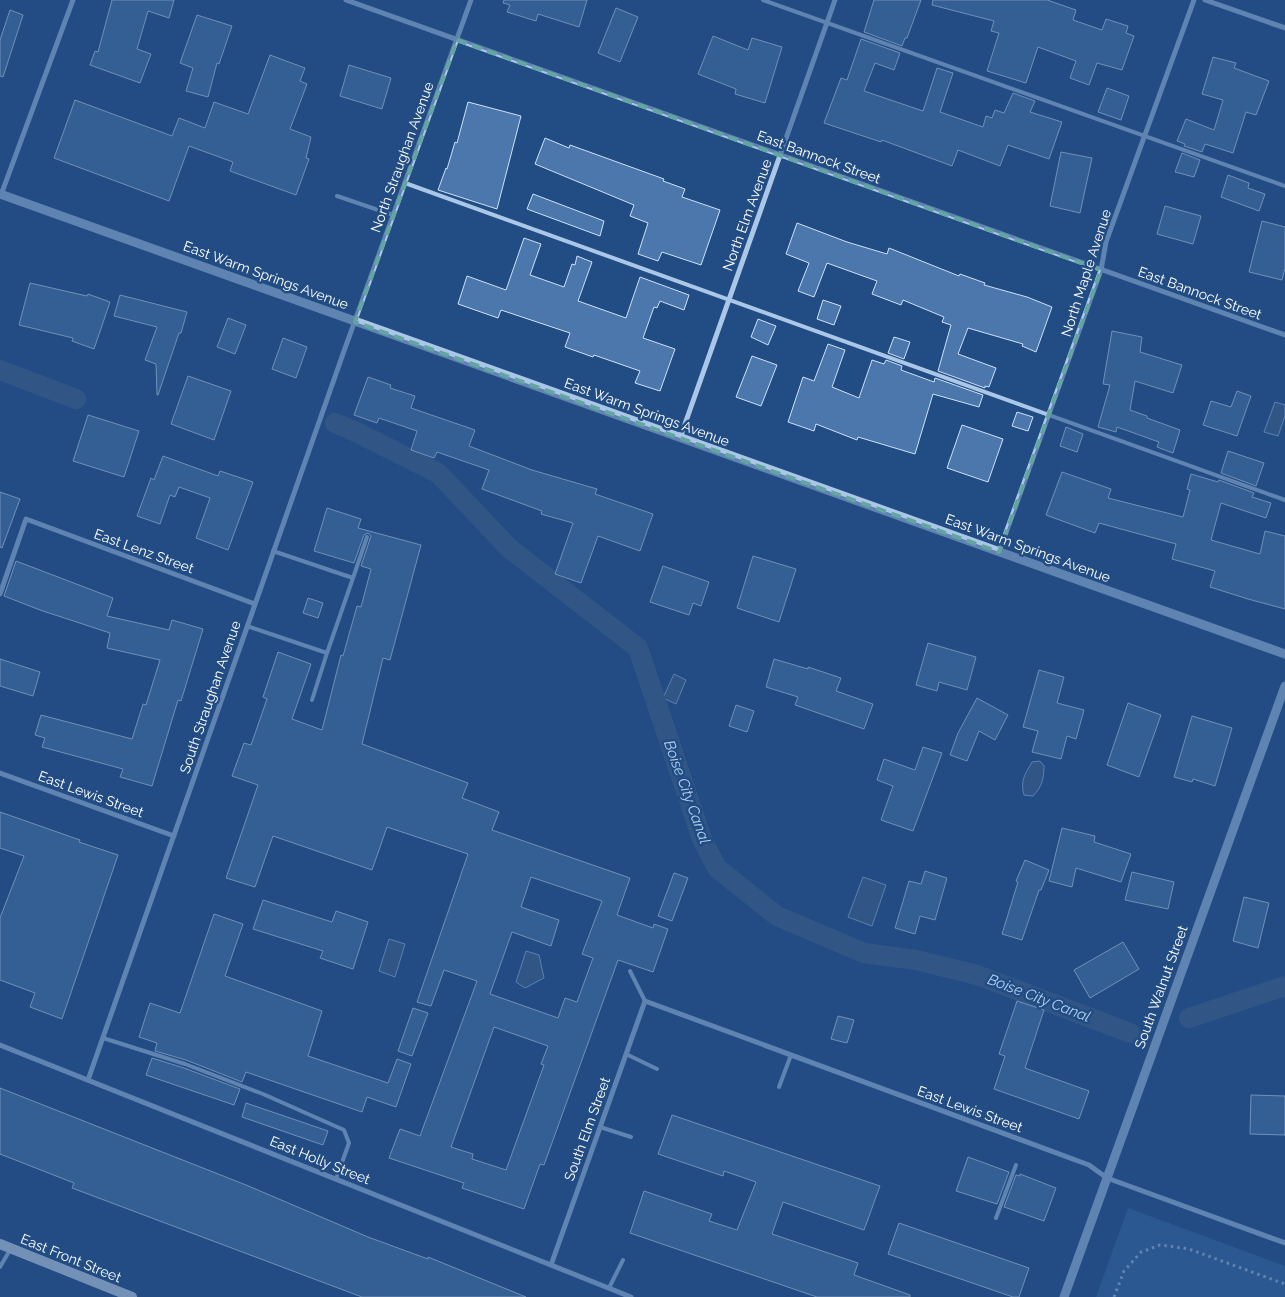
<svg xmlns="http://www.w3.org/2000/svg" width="1285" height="1297" viewBox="0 0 1285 1297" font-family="Raleway,sans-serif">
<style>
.green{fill:#3667a1}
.water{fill:#44638a;stroke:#9ec1ea}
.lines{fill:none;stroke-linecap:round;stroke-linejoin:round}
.canal{stroke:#44638a;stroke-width:20}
.building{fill:#4b77ac;stroke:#cee1f6;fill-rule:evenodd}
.path{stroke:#aac7e8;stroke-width:3;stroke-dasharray:2.5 4;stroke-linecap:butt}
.service{stroke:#aac7e8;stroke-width:4}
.minor{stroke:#aac7e8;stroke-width:5}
.tertiary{stroke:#aac7e8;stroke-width:9}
.secondary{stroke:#d5e4f7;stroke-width:10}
.marked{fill:none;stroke:#63a6a1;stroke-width:4;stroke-dasharray:10 6;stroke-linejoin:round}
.labels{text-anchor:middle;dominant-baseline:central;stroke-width:5;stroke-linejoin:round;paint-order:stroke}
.street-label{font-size:14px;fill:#fff;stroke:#224d84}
.water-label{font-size:15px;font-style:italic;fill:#b6d1f0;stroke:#224d84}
</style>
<rect width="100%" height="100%" fill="#224d84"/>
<path class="green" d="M1128 1208 1285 1266V1297H1096Z"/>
<path class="water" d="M1275 402 1285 405V416L1278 436 1264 432Z
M674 674 686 680 676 704 663 698Z
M1040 761 1044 766C1044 778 1042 787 1033 796L1024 795C1020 781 1025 774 1032 762Z
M863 877 886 885 872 926 848 917Z
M389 939 405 944 395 977 379 971Z
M526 951 539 955 544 978 525 988 516 982Z"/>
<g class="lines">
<path class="canal" d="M0 370 76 399
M335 423 350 429 438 473 510 549 638 648 702 839 717 868 777 916 864 953 916 960 977 975 1130 1033
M1189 1018 1285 986"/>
</g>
<path class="building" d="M112 0H174L169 18 148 11 137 49 151 54 140 83 90 65 95 51 98 52Z
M504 0H587L579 27 538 14 536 21 507 12 510 5 503 3Z
M874 0H921L907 38H905L902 46 864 32Z
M933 0H1047L1076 10 1073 20 1102 30 1106 19 1128 26 1126 33 1134 36 1122 70 1097 63 1089 85 1070 78 1076 61 1038 47 1026 83 987 71 999 33 991 31 994 21 932 5Z
M616 8 638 17 620 62 598 53Z
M10 10 23 15 3 77 0 76V40Z
M197 15 232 26 219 64 217 63 208 97 186 91 193 68 180 63Z
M713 36 748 50 752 38 782 47 765 103 735 94 736 89 698 74Z
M861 39 900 53 894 70 875 63 864 91 923 111 937 68 953 73 940 112 983 127 986 116 992 118 995 110 1004 113 1013 93 1035 101 1030 112 1062 122 1049 159 1008 145 1000 166 958 150 952 166 882 140 881 142 824 123 841 78 847 80Z
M270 55 305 68 300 81 307 84 290 129 311 137 306 158 309 159 296 195 230 171 233 162 189 146 169 201 54 158 75 100 172 136 179 118 205 128 214 102 248 114Z
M1213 57 1236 63 1234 68 1269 81 1256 115 1246 112 1233 153 1205 144 1202 152 1184 146 1185 144 1177 141 1186 119 1214 130 1223 100 1202 94Z
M349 65 391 78 382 109 340 96Z
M1107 88 1129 96 1121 120 1098 112Z
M468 102 521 116 497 209 438 190 446 168 447 169 455 142 457 143Z
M545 138 569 148 570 145 664 179 663 181 685 189 682 197 720 210 701 265 662 252 658 261 638 254 648 223 630 216 634 205 535 164Z
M1061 152 1092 158 1080 213 1050 206Z
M1182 153 1200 160 1194 177 1175 172Z
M1228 175 1249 183 1248 188 1265 194 1259 211 1221 197Z
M533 194 604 221 600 236 527 209Z
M1165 206 1201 216 1193 244 1157 234Z
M1262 221 1285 227V268L1282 280 1249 272Z
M797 223 847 242 887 254 889 248 959 276 960 274 985 283 984 285 1027 297 1052 307 1036 352 1022 346 1023 344 968 328 958 354 996 368 989 387 985 386V388L938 371 951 325 942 322 944 317 903 300 901 305 872 294 877 281 827 263 814 297 798 291 809 263 786 254Z
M524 238 541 244 530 275 564 287 572 264 575 265 577 256 592 262 578 301 626 318 640 277 689 295 684 310 660 301 657 308 654 307 643 338 675 349 660 391 635 383 640 371 594 355 593 357 565 347 570 333 501 310 498 318 458 304 467 276 506 290Z
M30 283 87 296 88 294 110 302 94 349 72 341 73 338 19 325Z
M120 295 187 312 181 333H179L158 395H157L156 364 145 360 157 327 114 316Z
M823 300 841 306 834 325 817 319Z
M228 318 246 325 235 354 217 347Z
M758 319 776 326 768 345 751 337Z
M1112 331 1142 337 1140 352 1182 365 1173 393 1135 381 1130 410 1147 416V418L1180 430 1173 453 1157 447 1159 442 1117 427 1116 432 1098 427 1110 385 1103 384Z
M894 337 910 342 904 359 888 353Z
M283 338 307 347 296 378 272 369Z
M828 344 845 350 832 387 859 398 872 360 884 364 886 360 902 366 901 370 934 382 935 378 983 395 979 407 933 394 915 454 858 437 857 440 816 424 814 431 788 422 803 377 814 381Z
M752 356 777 365 761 406 736 397Z
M188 376 231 391 214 440 171 424Z
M368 377 391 385 390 388 415 396 411 408 475 430 469 446 532 470 597 489 595 494 653 514 640 551 598 536 581 583 555 574 573 523 541 514 542 511 482 489 489 470 437 452 434 458 411 450 417 431 379 418 377 423 354 415Z
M1237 391 1251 396 1237 436 1203 425 1211 401 1231 407Z
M1017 412 1033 417 1028 431 1012 426Z
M88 415 139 431 124 477 73 461Z
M962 425 1003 439 988 482 947 468Z
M1066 427 1083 434 1077 452 1060 446Z
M1228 451 1264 463 1256 486 1221 473Z
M163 456 218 476 220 471 253 482 228 550 196 538 210 498 179 487 175 497 170 495 160 524 137 516 151 478 154 480Z
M1062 472 1111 489 1108 498 1183 517 1190 490 1187 489 1191 474 1218 482 1219 480 1254 493 1252 497 1271 503 1266 518 1221 503 1211 540 1260 554 1265 531 1285 536V609L1248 599 1210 587 1215 571 1172 559 1176 544 1099 523 1095 533 1046 515Z
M0 492 20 499 2 548 0 547Z
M327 508 361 519 358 528 421 545 390 660 383 658 362 744 468 783 462 798 499 812 492 830 630 878 617 915 653 928 654 924 668 929 653 972 618 960 544 1165 540 1164 524 1209 462 1188 464 1183 389 1158 400 1129 420 1136 477 981 444 970 431 1006 417 1002 468 854 387 827 372 870 273 836 255 887 226 878 258 785 232 776 244 743 251 745 267 699 263 697 278 652 311 664 292 719 322 730 341 655 343 656 357 606 361 607 371 569 361 566 371 536 368 533 364 535 354 563 314 551ZM531 877 602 901 582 954 593 958 577 1002 565 998 558 1018 490 994 512 932 551 946 559 920 521 907ZM494 1027 548 1046 541 1064 544 1065 506 1170 472 1159 473 1154 451 1147Z
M753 556 796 569 779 622 737 608Z
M16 561 113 598 107 616 169 630 172 620 203 629 181 701 178 700 152 786 120 777 123 769 42 747 45 738 35 735 41 715 132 739 143 704 146 705 160 660 107 648 110 633 40 610 4 596Z
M663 566 709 582 701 606 693 603 689 615 650 602Z
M308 598 323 603 318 618 303 613Z
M928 643 976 657 967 690 939 682 937 691 916 685Z
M0 659 40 672 33 696 0 686Z
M774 659 808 669V667L841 678 836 691 873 704 864 729 795 705 798 697 766 687Z
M1039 670 1064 677 1057 703 1084 710 1076 739 1067 736 1061 759 1032 752 1038 731 1023 727Z
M977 698 1008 715 995 740 979 731 967 761 950 755 958 733Z
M1128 703 1161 715 1139 777 1107 765Z
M736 705 754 711 747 732 729 726Z
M1192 716 1232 728 1215 786 1193 779 1192 782 1174 777Z
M923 747 942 753 913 831 881 820 893 786 877 780 884 759 915 770Z
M0 812 80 840 79 842 118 855 62 1019 30 1007 35 993 0 980V918L24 856 0 848Z
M1062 828 1095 836 1094 842 1131 854 1121 882 1076 868 1072 887 1049 881Z
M1025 860 1049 870 1041 890H1039L1022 940 1002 934 1018 882 1016 881Z
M925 871 947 878 935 920 920 916 915 934 895 928 909 881 921 884Z
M1132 872 1174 882 1168 909 1125 900Z
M674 873 688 878 672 921 658 916Z
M1244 897 1269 903 1258 948 1233 941Z
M263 900 332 922 336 911 368 922 353 969 320 958 323 951 253 929Z
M214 914 243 924 225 976 322 1011 308 1056 388 1083 397 1059 411 1064 396 1107 367 1097 362 1112 246 1072 242 1082 186 1060 155 1051 157 1043 139 1037 150 1003 180 1013Z
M1123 942 1139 969 1090 998 1074 970Z
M1017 1001 1044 1010 1025 1068 1089 1091 1079 1119 994 1089 1005 1056 999 1054Z
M413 1008 428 1013 412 1056 398 1051Z
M838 1016 854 1020 847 1043 831 1039Z
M152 1058 184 1068 240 1089 234 1105 146 1075Z
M0 1088 246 1185 368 1237 428 1259V1257L526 1297H362L72 1188 74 1183 0 1154Z
M1251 1095 1285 1096V1135L1250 1134Z
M246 1103 328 1131 323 1145 242 1117Z
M672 1115 880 1186 864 1230 783 1202 772 1234 858 1263 854 1275 910 1295V1297H817L630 1233 644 1191 712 1214 709 1221 737 1230 756 1182 724 1171 723 1176 658 1154Z
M968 1157 1009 1172 997 1204 956 1191Z
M1020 1174 1056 1188 1044 1221 1004 1207 1016 1175 1020 1176Z
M899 1223 1029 1268 1019 1297H1013L888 1254Z"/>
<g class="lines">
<path class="path" d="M1114 1297 1124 1271 1141 1252 1160 1245 1189 1249 1285 1284"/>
<path class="service" d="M763 0 1285 186
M405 183 1285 500
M337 196 393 215
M353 578 367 537
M247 626 327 653 353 578 273 551
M312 700 327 653
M630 971 645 1001
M103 1038 185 1064 263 1094 344 1130 349 1143 336 1179
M626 1054 657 1069
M779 1087 791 1055
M600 1127 631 1137
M996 1218 1016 1165
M0 1267 10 1250
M609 1288 623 1260"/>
<path class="minor" d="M346 0 1285 335
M1205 0 1285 28
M1 195 73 0
M680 438 835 0
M999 552 1101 270 1106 242 1194 0
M0 594 26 519 255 604
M0 773 174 836
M0 1045 631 1297
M88 1080 344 351 471 0
M551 1265 645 1001 1089 1165 1107 1178 1285 1243"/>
<path class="tertiary" d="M0 194 1285 654
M1064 1297 1285 686"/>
<path class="secondary" d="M0 1244 132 1297"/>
</g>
<path d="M0 0H1285V1297H0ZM457 40 1101 270 999 552 355 322Z" fill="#224d84" fill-opacity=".55" fill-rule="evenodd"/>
<path class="marked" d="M457 40 1101 270 999 552 355 322Z"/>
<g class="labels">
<g class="street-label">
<text transform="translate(402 157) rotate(-70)">North Straughan Avenue</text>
<text transform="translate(819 157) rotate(20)">East Bannock Street</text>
<text transform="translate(747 215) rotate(-70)">North Elm Avenue</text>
<text transform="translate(1086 273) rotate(-72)">North Maple Avenue</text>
<text transform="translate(266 275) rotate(20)">East Warm Springs Avenue</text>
<text transform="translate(1200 293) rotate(20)">East Bannock Street</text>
<text transform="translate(647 412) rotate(20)">East Warm Springs Avenue</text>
<text transform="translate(1028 548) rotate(20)">East Warm Springs Avenue</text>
<text transform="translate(144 551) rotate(20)">East Lenz Street</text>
<text transform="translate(210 697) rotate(-71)">South Straughan Avenue</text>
<text transform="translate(91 794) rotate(20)">East Lewis Street</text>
<text transform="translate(1161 987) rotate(-70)">South Walnut Street</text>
<text transform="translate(970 1109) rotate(20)">East Lewis Street</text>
<text transform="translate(587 1129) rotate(-70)">South Elm Street</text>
<text transform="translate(320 1160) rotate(22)">East Holly Street</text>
<text transform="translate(71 1258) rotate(22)">East Front Street</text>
</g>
<g class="water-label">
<text transform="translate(687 792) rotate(70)">Boise City Canal</text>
<text transform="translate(1039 998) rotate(21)">Boise City Canal</text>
</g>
</g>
</svg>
